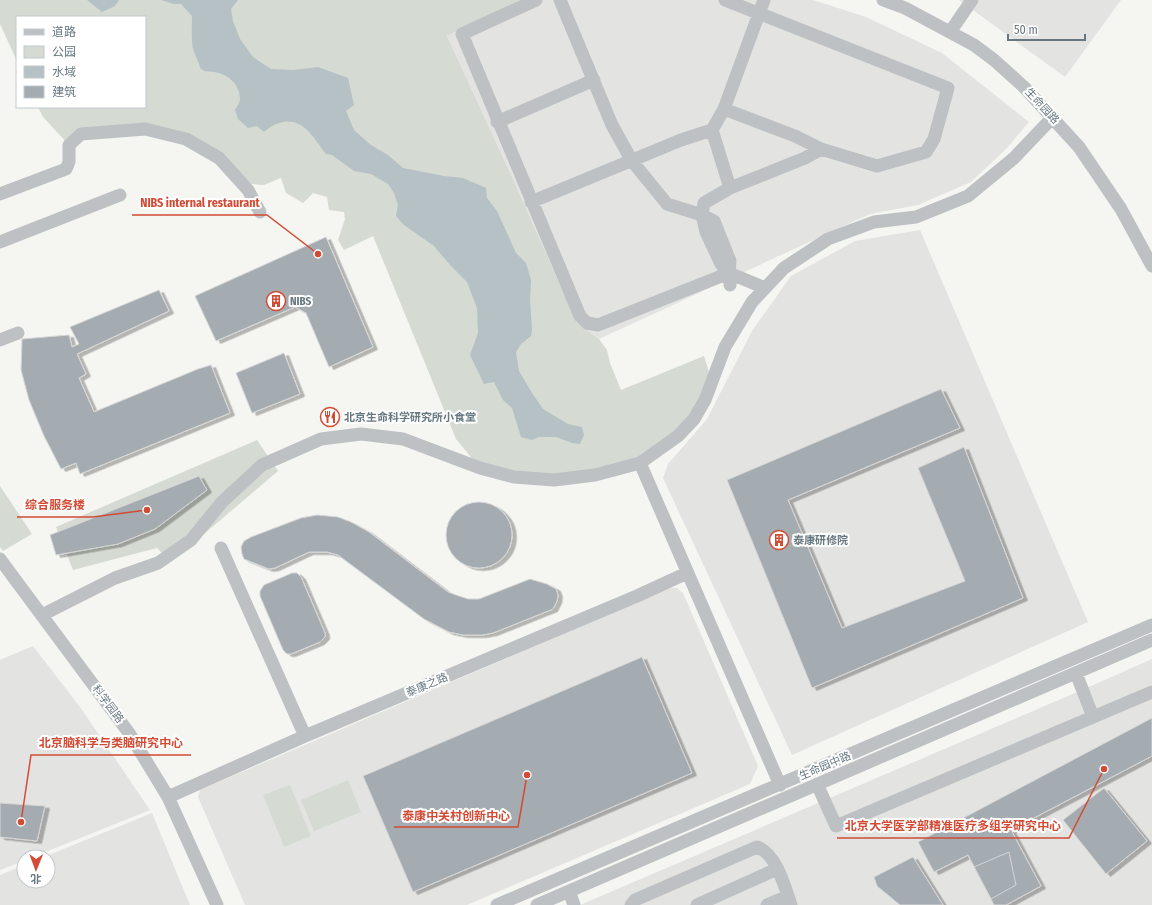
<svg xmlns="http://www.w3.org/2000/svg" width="1152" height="905" viewBox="0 0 1152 905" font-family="'Fira Sans Condensed','Noto Sans SC',sans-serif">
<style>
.built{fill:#e3e4e2}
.green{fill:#d5dad2}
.water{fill:#b5c1c4}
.building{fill:#a5acb1;stroke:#d7d6d5;filter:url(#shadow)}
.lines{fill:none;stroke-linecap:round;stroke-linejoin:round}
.minor{stroke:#bdc1c4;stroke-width:13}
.labels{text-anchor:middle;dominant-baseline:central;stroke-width:4;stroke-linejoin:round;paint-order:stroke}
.street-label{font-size:11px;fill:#677780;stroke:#fff}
.poi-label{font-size:11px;font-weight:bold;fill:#677780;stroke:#fff;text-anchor:start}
.leader{fill:none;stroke:#d24b35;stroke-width:1.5}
.callout-dot{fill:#d24b35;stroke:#fff;stroke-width:1.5}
.callout-label{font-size:12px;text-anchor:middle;font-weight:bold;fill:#d24b35;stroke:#fff;stroke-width:4;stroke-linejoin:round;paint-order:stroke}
</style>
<defs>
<filter id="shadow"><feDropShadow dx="4.5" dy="2.5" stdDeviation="0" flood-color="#0004"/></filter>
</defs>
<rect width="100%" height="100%" fill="#f5f5f2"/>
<path class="built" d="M520 0H813L866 17 942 53 1029 122 1007 148 971 182 918 205 870 214 599 339 577 323 517 188 447 36Z
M959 0H1121L1065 77Z
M920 230 1088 622 792 755 663 478 668 464 707 419 752 331 791 276 855 241Z
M670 588H677L683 593 758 766 750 784 467 905H245L198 797 200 790Z
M33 646 80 707 150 810 33 857H24V861L0 870V660Z
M1152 659V905H580L1082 690Z
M152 813 190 905H0V875L24 865V881H48V857H44Z"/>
<path class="green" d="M0 0H520L447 36 517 188 577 323 599 339 607 350 610 363 621 390 704 356 709 372 694 419 640 463 554 480 480 468 456 439 373 236 344 250 338 240 345 219 344 212 329 210 327 197 313 193 303 203 286 193 281 178 264 185 241 183 219 158 145 129 81 134 69 145 43 117 38 107H145V17H17V61L0 24Z
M257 440 278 471 171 562 157 548 73 570 56 527Z
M0 486 32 534 3 551 0 547Z
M348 780 361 812 314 831 301 800Z
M290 785 311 836 284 847 263 795Z"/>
<path class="water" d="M87 0H119L115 6 102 12Z
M161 0H238L231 9 233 21 240 39 253 57 271 69 293 70 318 67 348 78 354 105 346 111 354 130 371 145 388 155 403 168 444 176 463 178 486 188 487 198 497 211 516 253 526 263 531 280 530 299 532 330 531 336 521 344 516 352 519 371 532 393 543 409 568 424 582 427 584 435 580 444 572 443 556 437H539L532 440 521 437 512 408 503 400 494 382 484 384 470 355 478 333 477 308 467 282 450 265 434 246 404 225 396 216 398 205 394 193 388 184 371 174 354 171 332 155 326 154C315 140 304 118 283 122 274 124 271 126 264 132L257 126 248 128 238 119 235 110C237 107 240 102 240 99 240 84 228 74 214 72 207 71 206 73 200 68 199 61 195 56 193 49 191 38 192 27 192 16L181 4H174Z"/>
<path class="building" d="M326 237 373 347 329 367 306 313 295 307 216 341 195 296Z
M159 290 169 311 77 354 86 374 79 378 94 412 198 369 211 365 230 413 80 474 76 463 61 469 44 436 29 400 21 370 22 339 69 335 72 347 79 344 70 327Z
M284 353 300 394 252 413 236 373Z
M941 389 960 428 788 500 842 628 965 581 918 468 964 447 1023 598 812 688 727 480Z
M199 476 207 490 155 529 118 544 56 555 50 535Z
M446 535a33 33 0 1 1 66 0a33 33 0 1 1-66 0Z
M317 515 338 517 351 522 369 532 448 592 456 595 468 599H479L530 579 547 584 556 589 558 595 557 601 553 609 493 633 482 635H463L449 632 424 619 338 555 327 552H309L275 568 269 569 244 559 242 554 241 547 244 541 251 537 301 518Z
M292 573H297L301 577 325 633V637L320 642 291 654H287L283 650 260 596V591L264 585Z
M642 657 692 773 413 892 363 776Z
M1152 718V756L1011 830 1041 886 1006 905H994L968 855 934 872 918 842Z
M1104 788 1147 841 1106 874 1063 820Z
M0 803 45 806 37 841 0 837Z
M1009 852 1016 885 991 899 974 867Z
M913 857 943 905H900L877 886 874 877Z"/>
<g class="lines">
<path class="minor" d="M536 0 462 34 580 316 587 323 598 325 729 273
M560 0 612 125 632 161 667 204 702 215 714 221 730 261 729 273 730 285
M883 0 905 8 974 45 994 60 1024 87 1079 147 1121 209 1152 266
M950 32 972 0
M724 109 764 0
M497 122 594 80
M712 130 730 188
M0 194 66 169 69 162V145L81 134 145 129 186 139 219 158 248 190 260 212
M531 202 681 140 712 130 724 109 795 136 821 149 877 166 926 152 934 139 948 88 725 0
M0 242 120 195
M765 288 729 273 721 264 706 232 702 215 704 203 730 188 805 158 821 149
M0 340 18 333
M640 463 780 785
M221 548 305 736
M0 559 129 733 168 797 217 905
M42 615 115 578 158 563 191 540 222 502 262 465 321 439 361 434 403 439 480 468 514 477 554 480 595 475 640 463 678 436 694 419 705 400 725 347 752 302 784 268 828 239 874 222 916 217 968 196 1014 158 1053 117
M1076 673 1093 717 1152 692
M817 784 836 826 1093 717
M168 797 305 736 637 596 687 573
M569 891 574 905
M497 905 1152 625
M537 905 1152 640
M631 905 635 900 757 847C776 853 785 887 791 905
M697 905 777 869
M767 905 788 896"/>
</g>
<defs>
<symbol id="building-ring" viewBox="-11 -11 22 22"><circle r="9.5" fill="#fff" stroke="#d24b35" stroke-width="1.5"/><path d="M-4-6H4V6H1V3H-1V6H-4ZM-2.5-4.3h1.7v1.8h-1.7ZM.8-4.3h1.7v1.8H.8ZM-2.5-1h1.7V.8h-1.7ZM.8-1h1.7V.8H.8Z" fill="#d24b35"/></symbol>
<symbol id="restaurant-ring" viewBox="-11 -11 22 22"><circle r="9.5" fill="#fff" stroke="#d24b35" stroke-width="1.5"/><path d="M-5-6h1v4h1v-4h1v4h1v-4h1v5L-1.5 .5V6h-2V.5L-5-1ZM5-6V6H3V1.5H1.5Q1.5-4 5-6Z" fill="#d24b35"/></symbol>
</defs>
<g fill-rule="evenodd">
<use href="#building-ring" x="265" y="290" width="22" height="22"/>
<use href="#restaurant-ring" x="319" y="406" width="22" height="22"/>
<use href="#building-ring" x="768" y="529" width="22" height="22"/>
</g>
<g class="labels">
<g class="street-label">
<text transform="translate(1042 106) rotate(47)">生命园路</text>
<text transform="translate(427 685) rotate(-23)">泰康之路</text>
<text transform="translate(108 704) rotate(53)">科学园路</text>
<text transform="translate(825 766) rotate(-23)">生命园中路</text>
</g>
<g class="poi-label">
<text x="290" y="301">NIBS</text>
<text x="344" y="417">北京生命科学研究所小食堂</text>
<text x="793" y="540">泰康研修院</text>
</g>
</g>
<path class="leader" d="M318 254L267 215H132M147 510L93 517H17M21 822L31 755H191M527 775L518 827H394M1104 769L1069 838H837"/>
<g class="callout-dot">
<circle cx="318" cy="254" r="4"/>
<circle cx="147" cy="510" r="4"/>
<circle cx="21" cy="822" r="4"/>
<circle cx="527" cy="775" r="4"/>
<circle cx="1104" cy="769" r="4"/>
</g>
<g class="callout-label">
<text x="200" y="207">NIBS internal restaurant</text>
<text x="55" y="509">综合服务楼</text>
<text x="111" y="747">北京脑科学与类脑研究中心</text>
<text x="456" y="820">泰康中关村创新中心</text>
<text x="953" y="830">北京大学医学部精准医疗多组学研究中心</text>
</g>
<rect x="16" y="16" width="130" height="92" fill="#ffffff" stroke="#c2c9cc"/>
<rect x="24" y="29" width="20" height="6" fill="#bdc1c4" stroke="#c2c9cc"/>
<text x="52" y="36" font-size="12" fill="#677780">道路</text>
<rect x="24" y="46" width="20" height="12" fill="#d5dad2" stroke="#c2c9cc"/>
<text x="52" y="56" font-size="12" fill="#677780">公园</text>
<rect x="24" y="66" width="20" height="12" fill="#b5c1c4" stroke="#c2c9cc"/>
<text x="52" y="76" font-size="12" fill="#677780">水域</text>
<rect x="24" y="86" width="20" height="12" fill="#a5acb1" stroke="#c2c9cc"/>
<text x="52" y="96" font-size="12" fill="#677780">建筑</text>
<g transform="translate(36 869) rotate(181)"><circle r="19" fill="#ffffff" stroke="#c2c9cc"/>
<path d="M0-3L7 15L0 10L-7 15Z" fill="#d24b35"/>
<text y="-6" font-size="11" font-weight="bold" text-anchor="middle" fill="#677780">北</text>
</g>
<path d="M1008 34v6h77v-6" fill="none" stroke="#677780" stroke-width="2"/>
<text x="1014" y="34" font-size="12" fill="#677780" stroke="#ffffff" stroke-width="3" paint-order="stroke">50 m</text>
</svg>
